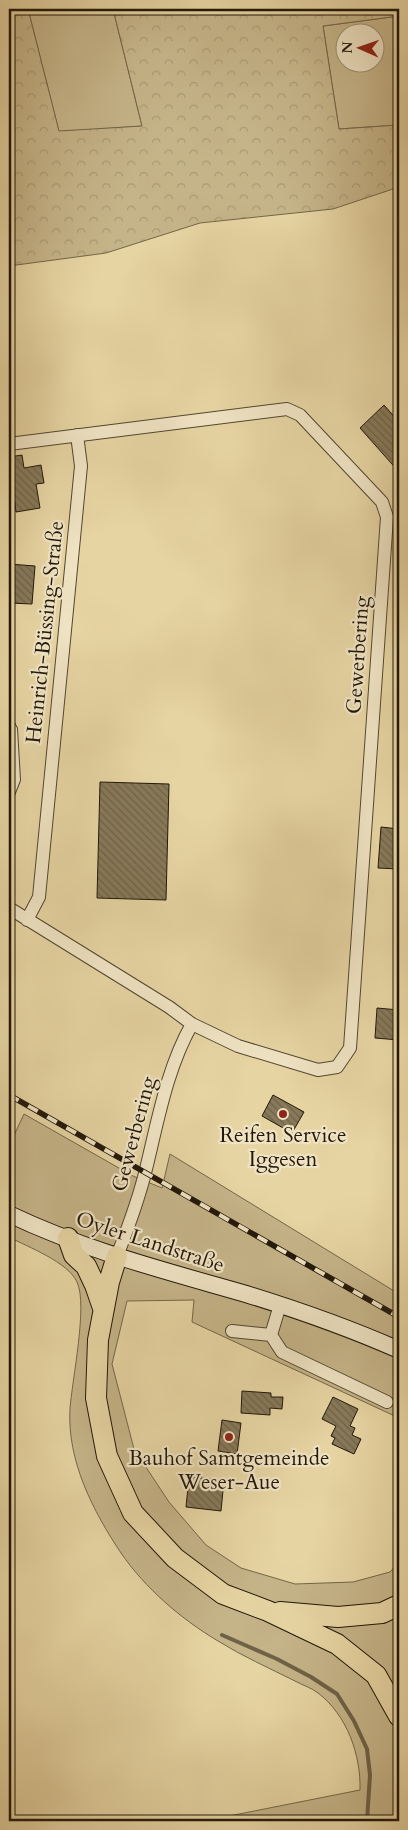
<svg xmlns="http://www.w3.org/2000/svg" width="408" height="1830" viewBox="0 0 408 1830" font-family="Cardo,serif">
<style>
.grass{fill:#c5b488;stroke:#736649;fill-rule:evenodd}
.forest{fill:url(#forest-crowns);stroke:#736649}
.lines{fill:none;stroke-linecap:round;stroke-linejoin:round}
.stream{stroke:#6f6246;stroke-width:4}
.building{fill:url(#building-back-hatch);stroke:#21170a}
.service-casing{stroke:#524630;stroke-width:8}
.minor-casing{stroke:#524630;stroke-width:14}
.secondary-casing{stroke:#21170a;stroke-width:18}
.trunk-casing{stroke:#21170a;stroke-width:22}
.service{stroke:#efe3c3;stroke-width:6}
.minor{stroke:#efe3c3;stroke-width:12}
.secondary{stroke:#efe3c3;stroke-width:16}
.trunk{stroke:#e6d4a2;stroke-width:20}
.rail-casing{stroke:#21170a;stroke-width:5.5}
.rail{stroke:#efe3c3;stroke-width:4;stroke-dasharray:11;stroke-linecap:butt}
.poi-dot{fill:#8f2418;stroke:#efe3c3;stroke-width:2}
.labels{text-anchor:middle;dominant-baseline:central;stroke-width:4.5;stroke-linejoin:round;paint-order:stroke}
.street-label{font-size:21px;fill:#21170a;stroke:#efe3c3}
.poi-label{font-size:21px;fill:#21170a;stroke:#efe3c3}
</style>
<defs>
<pattern id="forest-crowns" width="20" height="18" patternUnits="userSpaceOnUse" patternTransform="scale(1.25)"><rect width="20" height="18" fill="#c5b488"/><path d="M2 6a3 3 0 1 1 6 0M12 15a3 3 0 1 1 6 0" fill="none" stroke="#a99a74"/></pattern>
<pattern id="building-back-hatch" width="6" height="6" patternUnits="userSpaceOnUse" patternTransform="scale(1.25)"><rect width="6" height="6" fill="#877959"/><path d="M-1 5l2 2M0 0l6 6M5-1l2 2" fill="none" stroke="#6e6248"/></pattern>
</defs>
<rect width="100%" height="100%" fill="#e6d4a2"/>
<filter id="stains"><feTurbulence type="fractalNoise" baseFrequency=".004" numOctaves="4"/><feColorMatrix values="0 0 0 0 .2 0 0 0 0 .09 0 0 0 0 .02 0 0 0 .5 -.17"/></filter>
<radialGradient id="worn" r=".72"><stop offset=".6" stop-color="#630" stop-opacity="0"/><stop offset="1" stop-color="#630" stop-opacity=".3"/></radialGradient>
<path class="grass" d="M28 9H113L142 126 59 132Z
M399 16V125L339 129 323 26ZM346 32H376V62H346Z
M24 1114 133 1176 162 1188 170 1154 399 1294V1418L192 1322 194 1300 127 1301 112 1364 134 1449 169 1502 206 1545 241 1568 295 1584 353 1582 390 1572 399 1562V1821H358L359 1816 326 1821H204L360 1790C361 1755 347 1715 318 1693 312 1688 302 1685 295 1681 269 1668 242 1656 218 1641 181 1619 145 1588 121 1553 93 1511 67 1461 70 1409 72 1380 88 1305 77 1282 68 1262 28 1247 9 1237V1146Z"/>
<path class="forest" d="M9 9H28L59 131 142 126 113 9H399V16L323 26 339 129 399 125V187L333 209 200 223 106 253 9 266Z"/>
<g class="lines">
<path class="stream" d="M222 1635 277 1659 311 1677 337 1694 354 1721 367 1749 370 1775 367 1821"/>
</g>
<path class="building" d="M384 405 399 422V472L360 428Z
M22 455 24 468 41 465 44 483 36 484 40 508 16 512 9 457Z
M9 564 35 566 32 604 9 603Z
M100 782 169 784 166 900 97 898Z
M381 827 399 829V869L378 868Z
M377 1008 399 1010V1040L375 1038Z
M273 1095 304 1112 292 1133 262 1116Z
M242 1391 271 1393V1397H283L282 1409 270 1408V1415L241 1413Z
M333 1397 358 1409 350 1426 355 1428 352 1435 361 1439 354 1454 332 1444 335 1438 331 1436 336 1426 322 1419Z
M222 1420 241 1423 237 1454 218 1451Z
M189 1477 224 1480 221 1511 186 1507Z"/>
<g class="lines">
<defs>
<path id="service" d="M9 720 14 729 17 780 9 800"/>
<path id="minor" d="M9 444 287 409 300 415 382 502 387 517 350 1048 337 1067 318 1070 238 1046 192 1024 169 1007 9 908
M27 920 39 897 81 466 77 435
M117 1256C128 1228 139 1199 146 1169 158 1120 167 1068 192 1024
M232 1331 271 1335 282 1352 387 1402
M271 1335 280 1305"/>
<path id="secondary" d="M9 1214C84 1250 166 1271 246 1294 298 1310 349 1328 399 1350"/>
<path id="trunk" d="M68 1238 74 1255 86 1266 95 1285 103 1308
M117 1256 109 1282 98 1340 96 1398 107 1456 133 1513 175 1558 223 1594 268 1611 337 1644 376 1675 399 1716
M280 1612 338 1617 382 1613 399 1605"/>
</defs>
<use href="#service" class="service-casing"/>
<use href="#minor" class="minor-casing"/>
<use href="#secondary" class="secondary-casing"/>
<use href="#trunk" class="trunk-casing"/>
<use href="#service" class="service"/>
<use href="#minor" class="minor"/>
<use href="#secondary" class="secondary"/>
<use href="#trunk" class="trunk"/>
<defs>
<path id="rail" d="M9 1095 399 1317"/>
</defs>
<use href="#rail" class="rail-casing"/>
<use href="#rail" class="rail"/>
</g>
<g class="poi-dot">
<circle cx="283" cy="1114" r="5"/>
<circle cx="229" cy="1437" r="5"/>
</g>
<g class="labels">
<g class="street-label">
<text transform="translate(45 632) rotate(-84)">Heinrich-Büssing-Straße</text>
<text transform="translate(358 655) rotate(-86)">Gewerbering</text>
<text transform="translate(134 1134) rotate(-75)">Gewerbering</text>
<text transform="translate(150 1242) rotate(18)">Oyler Landstraße</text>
</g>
<g class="poi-label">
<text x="283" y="1135">Reifen Service<tspan x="283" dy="24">Iggesen</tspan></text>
<text x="229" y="1458">Bauhof Samtgemeinde<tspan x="229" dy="24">Weser-Aue</tspan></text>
</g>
</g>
<rect width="408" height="1830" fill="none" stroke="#e6d4a2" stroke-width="30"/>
<rect x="10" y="10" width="388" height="1810" fill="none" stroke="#21170a" stroke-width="2.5"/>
<rect x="15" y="15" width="378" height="1800" fill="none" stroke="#21170a"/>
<g transform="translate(360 48) rotate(272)"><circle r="24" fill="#efe3c3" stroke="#9d9179"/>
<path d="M0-4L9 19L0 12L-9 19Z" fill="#8f2418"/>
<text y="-8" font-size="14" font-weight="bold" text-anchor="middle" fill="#21170a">N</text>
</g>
<rect width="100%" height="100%" filter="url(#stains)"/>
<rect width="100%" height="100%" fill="url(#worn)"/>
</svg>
